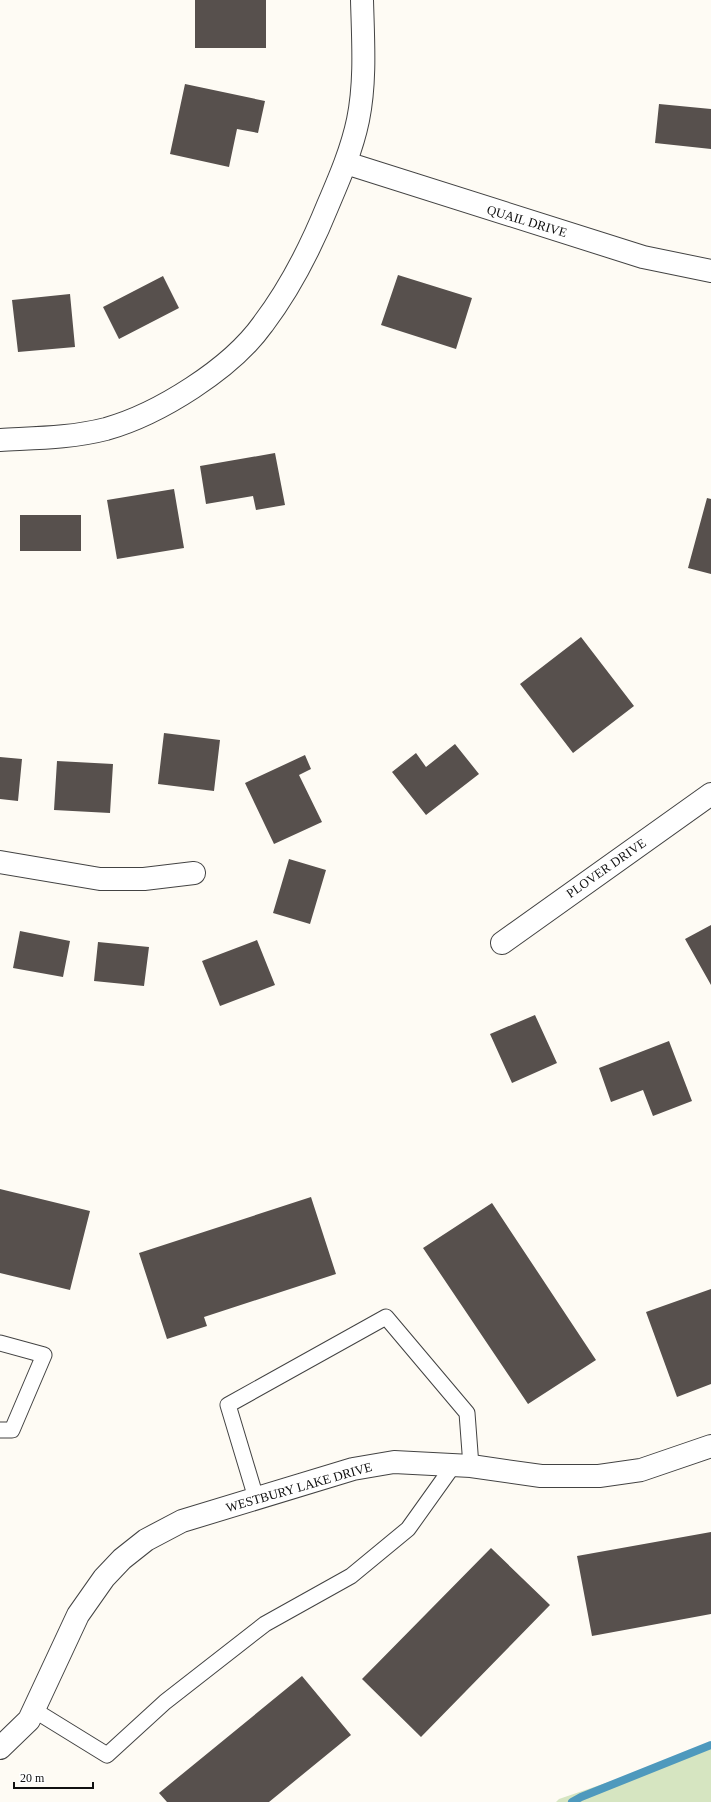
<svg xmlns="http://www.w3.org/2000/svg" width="711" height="1802" viewBox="0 0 711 1802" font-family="Georgia,serif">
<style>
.green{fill:#d6e5c1}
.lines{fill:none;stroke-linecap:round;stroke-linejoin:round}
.stream{stroke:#4e99bd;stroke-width:8}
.building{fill:#57504d}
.lane-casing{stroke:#434343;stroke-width:17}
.street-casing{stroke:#434343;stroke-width:24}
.lane{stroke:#fff;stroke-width:15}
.street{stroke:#fff;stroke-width:22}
.labels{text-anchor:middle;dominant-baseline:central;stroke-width:4;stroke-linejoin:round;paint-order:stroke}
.street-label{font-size:13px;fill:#101010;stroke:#fff}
</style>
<rect width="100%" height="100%" fill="#fefbf4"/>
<path class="green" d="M711 1747V1802H556L559 1799Z"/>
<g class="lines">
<path class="stream" d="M572 1802 581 1797 711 1745"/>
</g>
<path class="building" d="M195 0H266V48H195Z
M185 84 265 101 258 133 237 129 229 167 170 154Z
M659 104 711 109V149L655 143Z
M398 275 472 298 456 349 381 325Z
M163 276 179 308 119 339 103 307Z
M70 294 75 347 18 352 12 300Z
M275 453 285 505 256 510 253 496 206 504 200 466Z
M174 489 184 548 117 559 107 500Z
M707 498 711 499V574L688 568Z
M20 515H81V551H20Z
M581 637 634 706 573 753 520 684Z
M164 733 220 740 214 791 158 784Z
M455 744 479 774 426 815 392 772 416 753 426 767Z
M305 755 311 769 299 775 322 822 274 844 245 783Z
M0 757 22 759 18 801 0 799Z
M57 761 113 764 110 813 54 810Z
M289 859 326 870 310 924 273 913Z
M711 925V985L685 939Z
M20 931 70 941 63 977 13 968Z
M257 940 275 985 220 1006 202 961Z
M98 942 149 947 144 986 94 981Z
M535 1015 557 1063 512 1083 490 1034Z
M669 1041 692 1101 653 1116 643 1090 611 1102 599 1068Z
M0 1189 90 1211 70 1290 0 1273Z
M311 1197 336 1274 204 1317 207 1326 167 1339 139 1253Z
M492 1203 596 1360 528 1404 423 1248Z
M711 1289V1384L677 1397 646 1312Z
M711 1532V1614L592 1636 577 1556Z
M491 1548 550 1605 421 1737 362 1679Z
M302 1676 351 1735 269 1802H167L159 1793Z"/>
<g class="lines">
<defs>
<path id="lane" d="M0 1343 44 1355 12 1430H0
M256 1498 228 1405 386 1317 467 1413 471 1466
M34 1710 107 1755 165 1702 265 1624 351 1576 408 1529 453 1466"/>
<path id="street" d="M346 163 643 257 711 271
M0 440C36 438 71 438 106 429 159 414 231 369 263 324 291 287 311 247 328 205 340 177 352 149 358 120 366 81 363 39 362 0
M0 862 100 879H144L194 873
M502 943 711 794
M0 1748 29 1720 78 1615 104 1578 122 1559 146 1540 182 1521 353 1469 394 1462 471 1466 541 1476H599L641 1470 711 1446"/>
</defs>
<use href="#lane" class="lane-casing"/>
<use href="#street" class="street-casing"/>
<use href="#lane" class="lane"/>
<use href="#street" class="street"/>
</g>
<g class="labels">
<g class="street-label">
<text transform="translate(527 221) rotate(17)">QUAIL DRIVE</text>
<text transform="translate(606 868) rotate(-35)">PLOVER DRIVE</text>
<text transform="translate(299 1487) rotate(-16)">WESTBURY LAKE DRIVE</text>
</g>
</g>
<path d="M14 1782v6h79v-6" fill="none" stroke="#101010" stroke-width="2"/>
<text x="20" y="1782" font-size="12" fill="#101010" stroke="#ffffff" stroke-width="3" paint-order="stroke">20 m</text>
</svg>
